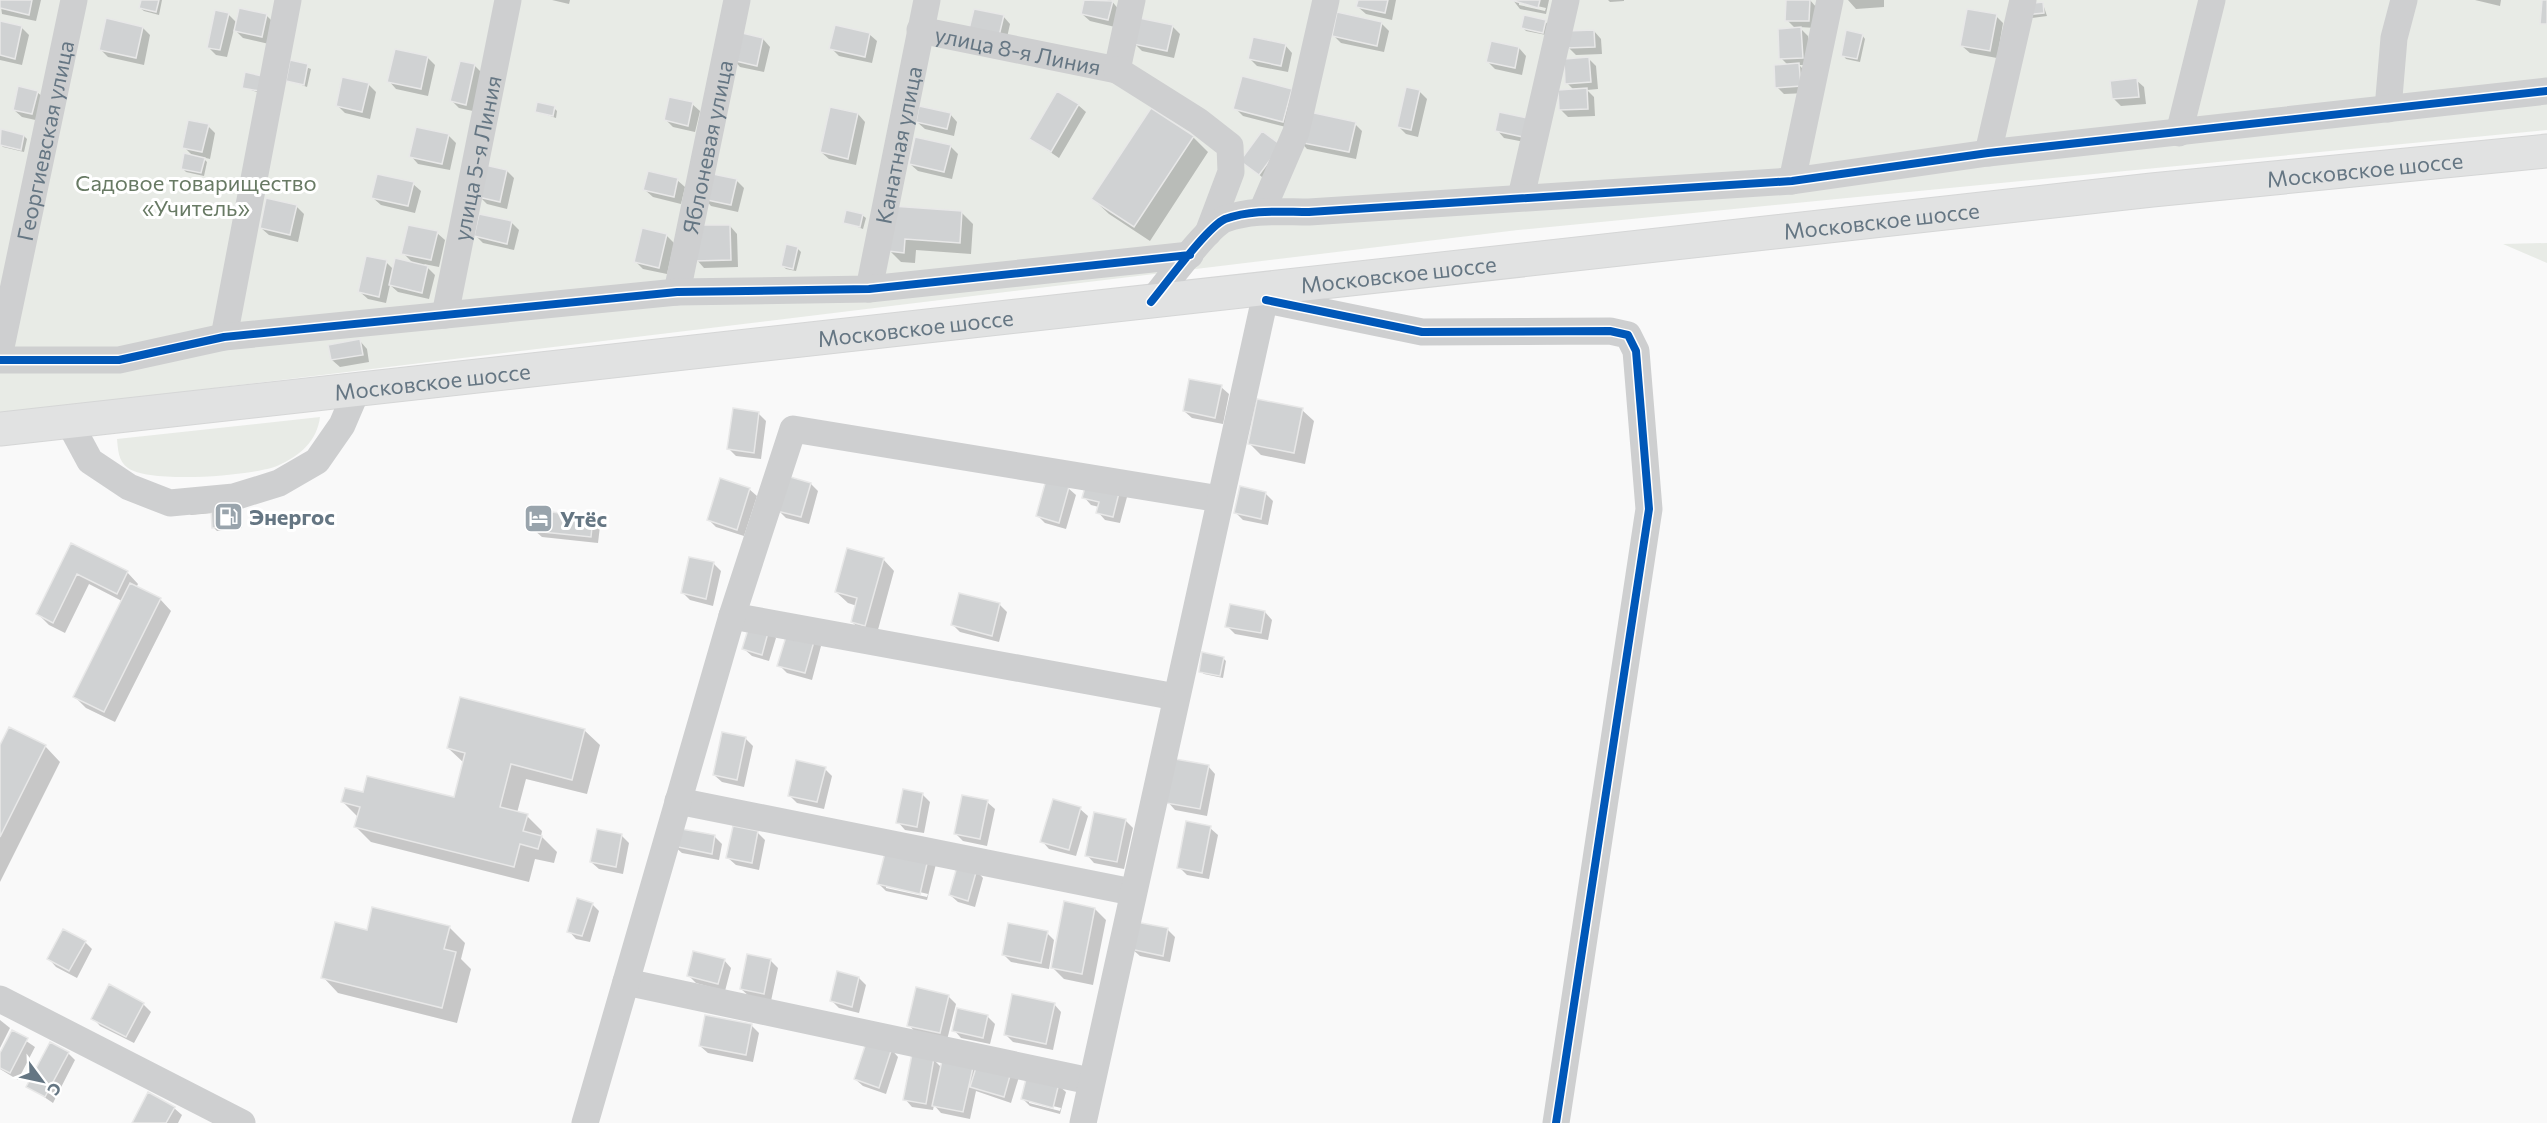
<svg xmlns="http://www.w3.org/2000/svg" width="2547" height="1123" viewBox="0 0 2547 1123" font-family="Commissioner,sans-serif">
<style>
.green{fill:#e8ebe6}
.shadow{fill:#0003;fill-rule:evenodd}
.building{fill:#d0d2d3;stroke:#e8e8e8;stroke-width:1.5}
.lines{fill:none;stroke-linecap:round;stroke-linejoin:round}
.highway-casing{stroke:#d5d6d6;stroke-width:35}
.minor{stroke:#cecfd0;stroke-width:27}
.highway{stroke:#e1e2e2;stroke-width:33}
.cycleway-casing{stroke:#fff;stroke-width:11}
.cycleway{stroke:#0057b8;stroke-width:8}
.labels{text-anchor:middle;dominant-baseline:central;stroke-width:6;stroke-linejoin:round;paint-order:stroke}
.street-label{font-size:22px;fill:#657683;stroke:#fff}
.park-label{font-size:22px;fill:#687a64;stroke:#fff}
.poi-label{font-size:22px;font-weight:bold;fill:#657683;stroke:#fff;text-anchor:start}
</style>
<rect width="100%" height="100%" fill="#f9f9f9"/>
<path class="green" d="M0 0H2547V130L1518 230 0 414Z
M2547 243V263L2503 244Z
M320 417C317 441 300 456 277 466 252 476 150 484 128 468 118 461 118 449 117 439Z"/>
<path class="shadow" d="M0 0H41L36 21 2 14Z
M142 0H162L159 15 144 11 140 8Z
M552 0H570L569 4Z
M1086 0H1111L1119 10 1115 27 1090 21 1082 14Z
M1360 0H1396L1392 20 1366 14 1358 7Z
M1513 0H1549L1546 14 1520 9ZM1519 2 1546 8 1545 11 1519 5Z
M1608 0H1624V1L1610 2Z
M1787 0H1810L1816 7V28L1799 27 1808 36 1810 65H1799L1806 72 1807 93 1784 94 1777 87 1788 65 1781 58 1796 29 1787 20Z
M1848 0H1884V7L1856 9Z
M2475 0H2501L2500 6Z
M2043 4 2047 16 2031 18 2027 14Z
M228 14 237 23 266 15 274 23 269 44 243 38 234 29 227 57 216 55 208 47Z
M1003 16 1010 24 1006 42 978 36Z
M1996 16 2003 23 1997 58 1970 53 1962 46Z
M1140 20 1173 27 1180 34 1174 58 1142 51 1134 43Z
M1545 21 1548 25 1546 35 1526 31 1523 28Z
M0 22 21 27 29 35 22 65 0 60Z
M1381 23 1389 31 1384 52 1341 43 1333 35Z
M143 28 150 35 144 65 108 57 100 49Z
M1594 31 1601 39 1602 54 1576 55 1569 48Z
M869 34 877 41 872 63 839 56 831 48Z
M1862 35 1865 39 1860 62 1846 59 1843 55Z
M763 39 770 47 764 72 740 67 733 59Z
M1285 45 1292 53 1288 72 1257 66 1249 58Z
M1519 48 1526 56 1522 75 1495 69 1488 62Z
M427 57 435 65 428 96 396 89 389 81Z
M1589 59 1596 66 1598 89 1587 90 1594 97 1595 116 1568 117 1560 109 1574 90 1567 83Z
M292 62 311 69 307 87 288 80Z
M474 65 482 73 473 111 459 108 452 101Z
M246 74 262 94 243 87Z
M2136 80 2144 87 2146 104 2121 106 2114 99Z
M368 84 376 92 370 119 345 113 338 106Z
M1291 91 1298 98 1290 128 1243 116 1235 108Z
M1419 91 1427 99 1418 137 1406 134 1399 127Z
M37 92 45 99 40 121 22 117 14 110Z
M692 104 700 111 695 132 673 127 666 120Z
M1078 105 1086 112 1059 158 1031 139Z
M554 108 557 111 556 118 536 111Z
M831 109 858 114 865 122 856 165 829 159 821 152Z
M950 114 957 122 954 136 925 129 917 122Z
M1355 124 1362 131 1356 159 1307 149 1300 141Z
M208 126 215 133 210 159 202 157 207 162 204 176 186 172 182 168 193 156 184 147Z
M1533 127 1530 143 1504 138 1497 130Z
M3 131 24 136 27 139 24 152 3 147 0 144Z
M448 135 456 143 450 170 418 164 411 156Z
M1193 137 1208 152 1150 241 1109 214 1093 199Z
M950 146 958 154 952 179 918 171 910 164Z
M1280 146 1267 181 1242 161Z
M507 171 514 178 507 209 487 204 480 197Z
M677 180 685 187 681 204 653 197 645 190Z
M736 180 744 188 738 212 711 206 704 198Z
M413 184 421 191 415 213 381 205 373 198Z
M296 206 304 214 298 242 269 235 261 228Z
M893 208 962 213 973 224 971 254 916 250 915 263 901 262 890 251Z
M862 215 866 218 863 229 845 222Z
M511 222 519 230 514 250 483 243 476 236Z
M730 226 737 234 738 267 704 268 697 260Z
M437 233 445 240 439 267 424 264 435 275 429 299 398 292 390 285 386 303 368 299 360 292 386 262 394 270 414 264 403 253Z
M666 235 674 243 667 274 643 269 636 262Z
M797 248 801 252 796 271 786 269 782 265Z
M360 341 367 349 369 362 340 367 332 360Z
M1221 387 1229 394 1223 424 1192 418 1184 411Z
M1302 410 1314 421 1305 464 1261 455 1250 444Z
M758 413 766 421 761 459 736 456 729 449Z
M811 484 818 491 809 524 786 518 778 510Z
M1068 488 1076 495 1066 529 1045 523 1038 516Z
M749 489 757 496 744 536 716 527 709 520Z
M1120 490 1127 497 1120 523 1105 520 1098 512 1099 507 1091 505 1084 497Z
M1265 493 1273 501 1268 525 1243 520 1236 513Z
M237 509 241 512 242 528 217 531 213 527V513L191 515 187 512Z
M593 519 600 526 598 543 542 537 534 530Z
M72 545 127 572 138 584 136 588 160 599 171 611 115 722 86 708 75 697 122 601 89 584 65 633 49 625 38 614Z
M883 559 894 571 876 637 864 633 852 622 857 606 848 603 836 592Z
M714 564 721 571 713 606 690 600 683 593Z
M960 595 1000 605 1007 612 999 642 960 632 953 625Z
M1265 612 1272 620 1268 640 1235 634 1227 626Z
M769 630 776 638 769 661 752 656 744 649Z
M814 639 821 646 812 680 787 673 779 665Z
M1223 658 1226 661 1223 678 1204 674 1200 671Z
M584 730 600 745 587 794 526 779 517 813 527 816 542 831 541 836 557 852 554 863 535 859 529 882 371 842 356 827 358 817 343 802 364 794 455 799 464 763 448 748Z
M723 734 746 739 753 746 744 787 722 782 714 775Z
M45 746 60 762 0 882V748Z
M1208 766 1215 774 1207 816 1175 810 1168 802Z
M825 769 832 776 824 809 797 803 789 795Z
M904 791 923 795 930 802 924 833 905 830 898 822Z
M987 802 995 809 987 846 963 841 956 834Z
M1080 809 1088 816 1076 856 1049 849 1042 841Z
M1125 820 1133 828 1124 869 1094 863 1087 855Z
M1210 828 1218 835 1209 879 1187 875 1179 867Z
M757 832 765 840 759 870 736 865 728 858Z
M622 836 629 843 623 874 599 869 591 862Z
M715 837 722 844 719 860 682 853 674 846Z
M928 856 936 864 927 900 886 891 879 884ZM886 884 928 894 927 897 886 888Z
M976 870 983 878 975 907 958 902 950 895Z
M592 904 599 911 590 942 576 939 569 931Z
M1095 909 1106 920 1093 985 1064 979 1053 968Z
M449 927 465 943 461 959 471 969 457 1023 338 993 323 977 368 932Z
M1168 930 1175 937 1170 962 1140 956 1132 949Z
M1047 933 1054 940 1049 969 1011 962 1003 954Z
M85 942 92 949 77 978 56 967 49 959Z
M724 960 731 968 725 991 696 983 688 975Z
M771 961 778 968 771 1001 749 996 741 989Z
M859 978 866 985 859 1013 839 1008 832 1001Z
M948 996 956 1004 947 1040 916 1033 909 1025Z
M143 1004 151 1012 134 1043 100 1026 93 1018Z
M1054 1004 1061 1012 1053 1050 1013 1042 1005 1034Z
M987 1016 995 1024 990 1044 961 1038 954 1030Z
M706 1017 752 1026 759 1033 753 1062 708 1053 700 1046Z
M0 1020 10 1028 0 1048Z
M13 1032 35 1047 18 1080 0 1069V1056Z
M891 1049 898 1057 886 1094 863 1086 855 1079Z
M68 1053 75 1060 53 1103 28 1086Z
M933 1059 942 1068 1022 1067 1011 1103 976 1091 970 1119 941 1113 934 1105 933 1110 912 1107 905 1099Z
M1058 1085 1066 1092 1060 1114 1030 1106 1023 1099ZM1029 1100 1061 1108 1060 1111 1029 1103Z
M174 1108 182 1115 178 1123H134Z"/>
<path class="building" d="M0 0H32L29 15 0 8Z
M141 0H159L156 12 139 8Z
M1084 0 1113 1 1108 20 1081 14Z
M1358 0H1388L1385 13 1356 7Z
M1511 0H1540L1538 8Z
M1786 0H1810L1809 21H1785Z
M2542 0H2547V24H2540Z
M2043 2 2044 13 2026 15 2025 4Z
M239 8 267 14 262 37 234 31Z
M974 9 1004 15 999 36 969 29Z
M1967 9 1997 14 1990 51 1960 46Z
M215 10 229 13 220 50 207 48Z
M1337 12 1382 22 1377 46 1332 36Z
M1524 15 1546 20 1543 33 1521 28Z
M106 18 143 27 136 58 99 50Z
M1139 18 1173 25 1167 51 1133 44Z
M0 21 22 26 15 59 0 55Z
M835 25 870 33 865 57 829 49Z
M1801 27 1803 58 1779 59 1778 29Z
M1594 30 1595 47 1567 48 1566 31Z
M1846 30 1863 34 1857 59 1841 56Z
M738 32 763 38 757 66 731 60Z
M1253 37 1286 44 1281 66 1248 59Z
M1491 41 1519 47 1515 68 1486 62Z
M395 49 428 56 421 89 387 82Z
M1589 57 1591 82 1565 84 1564 59Z
M290 60 308 64 304 85 286 81Z
M460 61 475 64 466 105 450 101Z
M1799 63 1801 86 1775 88 1774 65Z
M245 72 262 76 259 91 242 88Z
M1242 76 1292 89 1283 122 1233 109Z
M342 77 369 83 362 112 336 106Z
M2137 78 2139 97 2112 99 2110 81Z
M18 86 38 91 32 114 13 110Z
M1406 87 1420 90 1411 130 1397 127Z
M1587 88 1588 109 1559 110 1558 90Z
M1057 91 1079 104 1051 152 1029 139Z
M669 97 693 102 688 126 664 120Z
M537 102 555 106 553 116 535 112Z
M919 106 951 113 947 129 916 122Z
M830 107 858 113 848 159 820 152Z
M1151 108 1194 136 1134 227 1091 199Z
M1305 111 1356 122 1349 152 1298 142Z
M1499 112 1527 118 1523 137 1495 131Z
M188 120 209 124 202 152 182 148Z
M416 127 449 134 442 164 409 157Z
M1 129 24 135 21 150 0 145Z
M1262 131 1281 145 1259 175 1240 161Z
M915 137 951 145 944 172 909 164Z
M184 153 205 158 201 173 181 169Z
M485 165 507 170 500 202 478 197Z
M648 171 678 178 674 197 643 190Z
M708 173 737 179 731 205 702 199Z
M377 174 414 182 408 206 371 198Z
M266 198 297 205 290 235 260 228Z
M892 206 962 211 960 243 905 239 904 253 888 251Z
M846 210 863 214 860 227 843 223Z
M479 214 512 221 507 244 474 236Z
M408 225 438 231 431 260 401 254Z
M695 225H730L731 260 695 261Z
M642 228 667 234 659 268 634 262Z
M786 244 798 247 793 269 781 266Z
M366 256 387 260 379 297 358 292Z
M395 258 428 266 422 293 389 285Z
M360 339 363 355 331 360 328 345Z
M1189 379 1222 385 1215 418 1183 411Z
M1257 399 1303 408 1294 453 1248 444Z
M733 408 759 412 754 453 727 449Z
M787 476 811 483 801 517 777 511Z
M720 478 750 488 737 530 707 520Z
M1046 480 1069 487 1059 523 1036 516Z
M1087 480 1120 489 1113 517 1096 513 1099 502 1082 498Z
M1240 486 1266 492 1261 519 1234 513Z
M238 507 239 526 212 528 211 510Z
M535 510 593 517 591 537 533 531Z
M71 543 128 571 117 594 77 574 53 623 36 614Z
M847 548 884 558 865 626 851 622 857 598 835 592Z
M689 557 714 562 706 599 681 593Z
M130 583 161 598 104 712 73 697Z
M959 593 1000 603 992 636 951 625Z
M1230 604 1265 611 1261 633 1225 627Z
M750 623 769 629 762 655 742 649Z
M788 630 815 638 805 673 777 666Z
M1202 652 1224 657 1220 676 1199 672Z
M460 697 585 729 572 780 511 764 500 807 528 814 523 831 542 836 538 849 520 844 514 867 354 827 360 807 341 802 345 788 363 792 367 776 454 797 465 753 447 748Z
M9 727 46 745 0 837V745Z
M722 732 746 737 737 780 713 775Z
M1175 759 1209 765 1200 809 1166 803Z
M796 760 826 767 817 802 788 796Z
M903 789 923 793 917 827 896 823Z
M962 795 988 800 980 839 954 834Z
M1053 799 1081 807 1069 850 1040 842Z
M1094 812 1126 819 1117 862 1085 856Z
M1186 821 1211 826 1202 873 1177 868Z
M733 826 758 831 752 863 726 858Z
M676 828 715 835 712 854 673 846Z
M597 829 622 834 616 867 590 862Z
M887 845 929 855 920 894 877 884Z
M958 863 977 869 968 901 949 895Z
M577 898 593 903 582 936 567 932Z
M1064 901 1095 908 1082 974 1051 968Z
M372 907 450 926 444 949 456 952 442 1008 321 978 335 922 367 930Z
M1136 922 1168 928 1163 956 1130 949Z
M1008 923 1048 931 1041 963 1002 955Z
M63 929 86 941 69 971 47 959Z
M693 951 725 959 718 984 687 976Z
M747 954 771 959 764 994 740 989Z
M837 971 859 977 852 1007 830 1001Z
M109 984 144 1003 126 1037 91 1019Z
M916 987 949 995 940 1033 907 1026Z
M1012 994 1055 1003 1046 1044 1004 1035Z
M957 1008 988 1015 983 1038 952 1031Z
M705 1015 752 1024 746 1055 699 1046Z
M12 1030 28 1038 10 1073 0 1068V1053Z
M867 1040 892 1048 879 1088 854 1079Z
M50 1042 69 1052 45 1097 26 1087Z
M982 1048 1015 1058 1004 1097 970 1087Z
M912 1054 934 1058 926 1104 903 1100Z
M943 1056 974 1063 963 1112 932 1106Z
M1027 1075 1059 1083 1053 1108 1021 1099Z
M148 1092 175 1107 166 1123H132Z"/>
<g class="lines">
<defs>
<g id="highway">
<path id="s6" d="M0 429 2152 190 2547 151"/>
</g>
</defs>
<use href="#highway" class="highway-casing"/>
<g class="minor">
<path id="s1" d="M920 30 1117 70 1132 0"/>
<path d="M1117 70 1198 121 1230 146 1231 172 1208 233"/>
<path d="M2388 109 2394 38 2404 0"/>
<path d="M2179 133 2212 0"/>
<path d="M1988 153 2023 0"/>
<path d="M1792 181 1830 0"/>
<path d="M1521 197 1566 0"/>
<path d="M1262 211 1296 132 1326 0"/>
<path id="s2" d="M869 289 927 0"/>
<path id="s3" d="M677 292 737 0"/>
<path d="M1266 300 1422 332 1610 331 1628 335 1636 351 1649 509 1556 1123"/>
<path d="M1151 302C1166 284 1207 227 1225 219 1252 209 1281 212 1309 212L1792 181 1988 153 2547 91"/>
<path id="s4" d="M445 315 508 0"/>
<path d="M224 337 288 0"/>
<path id="s5" d="M0 352 74 0"/>
<path d="M0 360H119L224 337 677 292 869 289 1190 255"/>
<path d="M69 422 90 461 129 487 170 503 234 497 279 483 317 461 342 425 357 390"/>
<path d="M732 616 1176 697"/>
<path d="M678 801 1132 892"/>
<path d="M626 982 1090 1081"/>
<path d="M0 999 242 1123"/>
<path d="M585 1123 732 616 793 429 1220 499"/>
<path d="M1083 1123 1267 289"/>
</g>
<use href="#highway" class="highway"/>
<defs>
<path id="cycleway" d="M1266 300 1422 332 1610 331 1628 335 1636 351 1649 509 1556 1123
M1151 302C1166 284 1207 227 1225 219 1252 209 1281 212 1309 212L1792 181 1988 153 2547 91
M0 360H119L224 337 677 292 869 289 1190 255"/>
</defs>
<use href="#cycleway" class="cycleway-casing"/>
<use href="#cycleway" class="cycleway"/>
</g>
<defs>
<symbol id="fuel-square" viewBox="-11 -11 22 22"><rect x="-9" y="-9" width="18" height="18" rx="4" fill="#99a4ac" stroke="#fff"/><path d="M-5.5-6h7V0h2V4h1.3V-2.5L3-4.5l.8-.8L6-3V5H2.5V1h-1V6h-7ZM-4.2-4.7v3.2H.2V-4.7Z" fill="#fff"/></symbol>
<symbol id="hotel-square" viewBox="-11 -11 22 22"><rect x="-9" y="-9" width="18" height="18" rx="4" fill="#99a4ac" stroke="#fff"/><path d="M-6-4.5h1.5V1H6V5H4.5V3h-9V5H-6ZM-4 0a1.8 1.8 0 1 1 3.6 0ZM.5 0V-2.5h3Q6-2.5 6 0Z" fill="#fff"/></symbol>
</defs>
<g fill-rule="evenodd">
<use href="#fuel-square" x="212" y="500" width="33" height="33"/>
<use href="#hotel-square" x="522" y="502" width="33" height="33"/>
</g>
<g class="labels">
<g class="street-label">
<text stroke="none"><textPath href="#s1" startOffset="100">улица 8-я Линия</textPath></text>
<text stroke="none"><textPath href="#s5" startOffset="216">Георгиевская улица</textPath></text>
<text stroke="none"><textPath href="#s2" startOffset="147">Канатная улица</textPath></text>
<text stroke="none"><textPath href="#s3" startOffset="148">Яблоневая улица</textPath></text>
<text stroke="none"><textPath href="#s4" startOffset="160">улица 5-я Линия</textPath></text>
<text stroke="none"><textPath href="#s6" startOffset="2379">Московское шоссе</textPath></text>
<text stroke="none"><textPath href="#s6" startOffset="1893">Московское шоссе</textPath></text>
<text stroke="none"><textPath href="#s6" startOffset="1407">Московское шоссе</textPath></text>
<text stroke="none"><textPath href="#s6" startOffset="921">Московское шоссе</textPath></text>
<text stroke="none"><textPath href="#s6" startOffset="435">Московское шоссе</textPath></text>
</g>
<g class="park-label">
<text x="196" y="182">Садовое товарищество<tspan x="196" dy="25">«Учитель»</tspan></text>
</g>
<g class="poi-label">
<text x="249" y="516">Энергос</text>
<text x="560" y="518">Утёс</text>
</g>
</g>
<g transform="translate(42 1081) rotate(123)" stroke="#ffffff" stroke-width="4.5" paint-order="stroke">
<path d="M0-4.5L10 22L0 15L-10 22Z" fill="#657683"/>
<text y="-9" font-size="16" font-weight="bold" text-anchor="middle" fill="#657683">С</text>
</g>
</svg>
